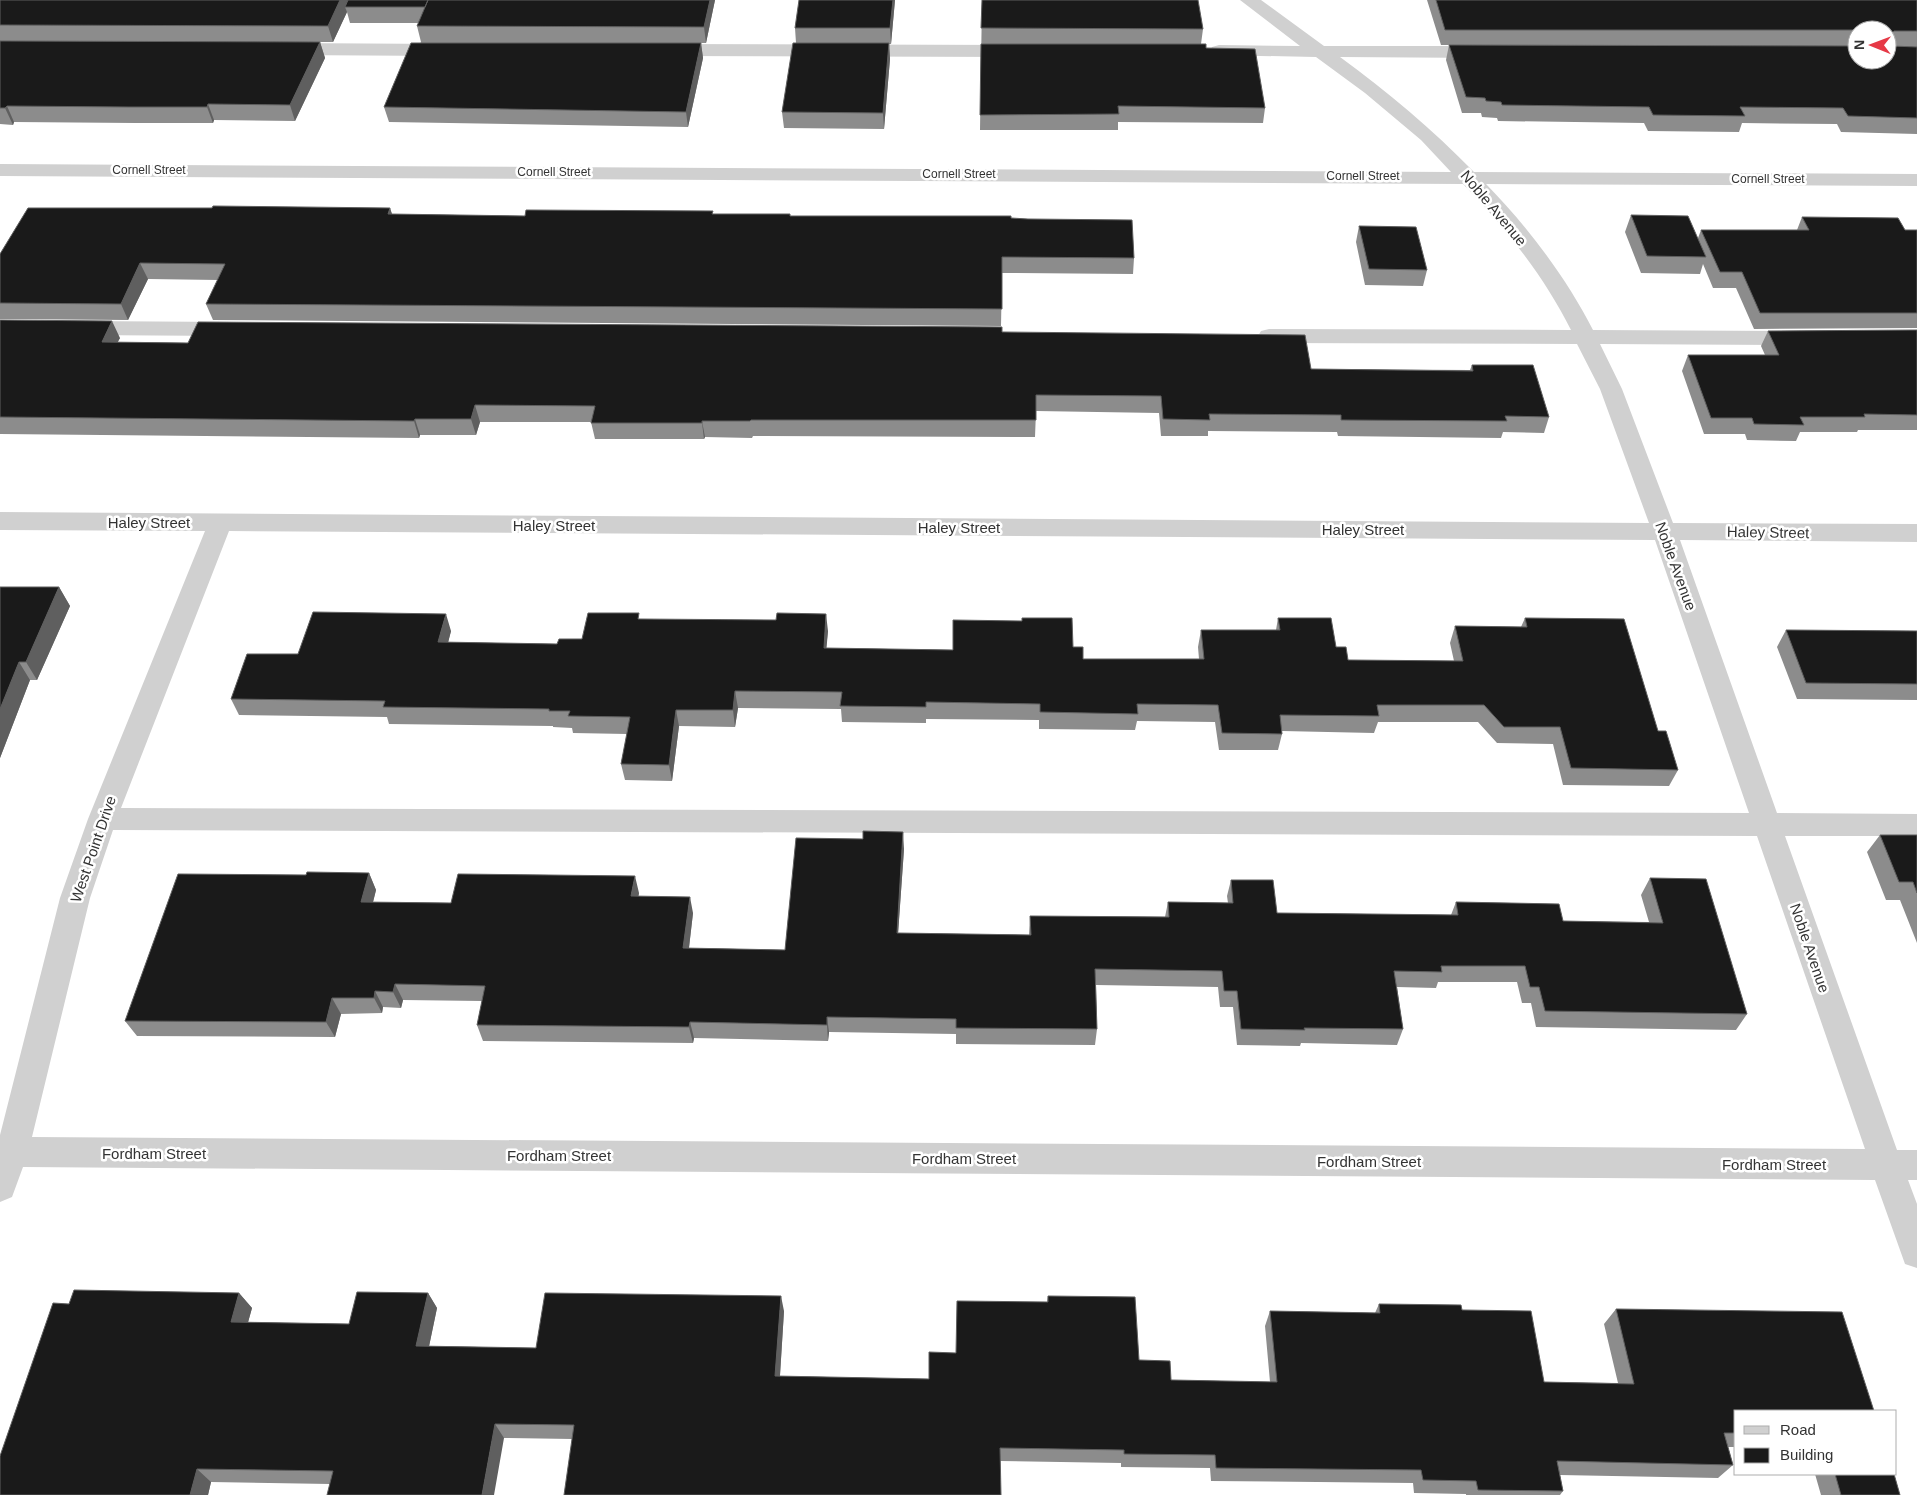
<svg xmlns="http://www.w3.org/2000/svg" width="1917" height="1495" viewBox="0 0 1917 1495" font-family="Helvetica,sans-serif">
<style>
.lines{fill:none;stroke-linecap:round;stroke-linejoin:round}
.minor{fill:#d0d0d0;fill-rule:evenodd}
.wall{fill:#8c8c8c;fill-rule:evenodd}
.shaded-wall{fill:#5f5f5f}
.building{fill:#1a1a1a;stroke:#5f5f5f}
.labels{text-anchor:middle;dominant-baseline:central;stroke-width:5;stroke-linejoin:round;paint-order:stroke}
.far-street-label{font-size:12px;fill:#333;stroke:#fff}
.street-label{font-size:15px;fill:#333;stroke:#fff}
</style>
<rect width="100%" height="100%" fill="#fff"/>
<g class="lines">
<path class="minor" d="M1240 0H1261L1324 46H1486L1493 48 1495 52 1493 56 1486 58 1340 57C1388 92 1432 129 1474 172L1917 174V186L1486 184C1527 226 1566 277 1593 330L1803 331 1811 333 1814 338 1811 343 1803 345 1600 344 1622 389 1673 523 1917 524V542L1680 540 1777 813 1917 814V836H1785L1897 1150H1917V1180H1908L1917 1204V1268L1905 1264 1875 1180 23 1167 12 1197 0 1202V1135L60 898 88 819 205 531 0 530V512L1649 523 1600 389 1577 344 1269 343 1261 341 1258 336 1261 331 1269 329 1571 330C1544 276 1505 227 1463 184L0 176V164L1451 172 1421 140 1365 93 1316 57 1212 55 1210 51 1212 47 1219 45 1300 46ZM229 531 1655 540 1749 813 121 808ZM113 830 1757 836 1865 1149 32 1137 90 898Z
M286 43 446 44 453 46 455 50 453 54 446 56 286 55 279 53 277 49 279 45Z
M664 44 1018 45 1025 47 1027 51 1025 55 1018 57 664 56 657 54 655 50 657 46Z
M79 321 231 322 239 324 242 329 239 334 231 336 79 335 71 333 68 328 71 323Z"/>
</g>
<path class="wall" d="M0 0H715L706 43H701L703 58 688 127 389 122 384 107 421 42 417 26 419 23H350L347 12 333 42H320L325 58 295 121 214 120 213 123H135L14 122 13 125 0 124Z
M895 0 891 44H889L890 59 884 129 784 128 782 112 796 43 795 28Z
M982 0 1203 29 1201 44 1206 48 1265 108 1263 123 1118 122V130H980Z
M1427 0H1917V134L1841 132 1837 124 1742 123 1739 132 1648 131 1644 123 1498 121 1497 118 1482 117 1481 113H1462L1446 60 1449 45H1441ZM1857 30H1887L1857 60Z
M390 208 392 214 525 216 713 211V214L790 216 1011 218 1134 258 1133 274 1002 273 1001 326 213 320 206 304 218 280 148 279 128 320 0 319V254Z
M1631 215 1698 238 1701 230H1797L1802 217 1905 230H1917V328L1754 329 1736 288H1713L1703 264 1700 274 1641 273 1625 232Z
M1359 226 1427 270 1423 286 1365 285 1356 242Z
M0 320 120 338 117 342 188 343 1002 332 1311 369 1470 370 1472 365 1549 417 1544 433 1503 432 1501 438 1338 436 1337 432 1208 431V436H1161L1159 413 1036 411 1035 437 753 436 752 438 705 437 704 439H595L591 422H480L476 435H420L419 438 0 434Z
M1917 330V430H1858L1857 432H1800L1796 441 1747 440 1745 434H1704L1682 371 1688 355H1765L1761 346 1768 331Z
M0 587H59L70 606 37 680H30L0 758Z
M1278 618 1336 647 1348 660 1454 661 1450 643 1455 626 1521 627 1525 618 1658 731 1678 770 1669 786 1563 785 1553 744 1497 743 1478 722H1378L1374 733 1282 731V734L1278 750H1219L1215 722 1137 721 1135 730 1039 729V720L926 719V723L842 722 841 709 738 708 735 727 679 726 672 781 625 780 621 764 627 734 573 733 572 728 553 727V726L389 724 387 717 239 715 231 699 298 654 451 631 448 642 557 644 582 639 640 619 828 631 826 648 953 650 1073 647 1083 659H1199L1198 647 1201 630H1276Z
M1786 630 1917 631V700L1797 699 1777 647Z
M1880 835H1917V943L1900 900H1886L1867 852Z
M904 849 898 933 1029 935 1030 916 1165 917 1168 902 1228 903 1227 896 1231 880 1277 913 1451 915 1456 902 1563 921 1649 922 1641 895 1650 878 1747 1014 1736 1030 1536 1027 1531 1003H1522L1517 982H1438L1436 988 1397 987 1403 1029 1397 1045 1301 1043 1300 1046 1237 1045 1233 1007H1220L1218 987 1096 985 1097 1029 1095 1045 956 1044V1034L829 1032 828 1041 694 1038 693 1043 483 1041 477 1025 482 1001 403 1000 401 1008 383 1007 382 1013 341 1014 335 1037 137 1036 125 1021 306 875 369 873 376 890 373 902 451 903 639 893 638 896 693 913 689 948 785 950Z
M239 1293 252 1308 248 1322 349 1324 428 1293 437 1308 429 1346 536 1348 784 1311 780 1376 929 1379 956 1353 1047 1302 1048 1296 1139 1360 1171 1380 1270 1382 1265 1326 1270 1311 1375 1313 1379 1304 1462 1310 1544 1382 1618 1383 1604 1324 1616 1309 1736 1411V1447H1728L1733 1465 1718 1478 1560 1475 1563 1491 1560 1495H1466V1494L1414 1493 1413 1483 1211 1481 1210 1468 1121 1467V1463L1000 1461 572 1439 504 1438 330 1484 211 1482 208 1495H0L69 1304Z
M1815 1474H1894L1900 1495H1821Z"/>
<path class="shaded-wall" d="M340 0H352L345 7 347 12 333 42 328 26Z
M710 0H715L706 43 704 27Z
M893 0H895L891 44 890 28Z
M320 42 325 58 295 121 290 105Z
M701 43 703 58 688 127 686 112Z
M889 43 890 59 884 129 883 113Z
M208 104 214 120 213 123 207 107Z
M7 106 14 122 13 125 5 108Z
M390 208 395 224 388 214Z
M140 263 148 279 128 320 121 304Z
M112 321 120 338 109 359 102 342Z
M475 405 480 422 476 435 471 419Z
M415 419 420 435 419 438 414 421Z
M702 421 705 437 704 439 702 423Z
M59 587 70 606 37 680 26 662Z
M446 614 451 631 444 659 438 642Z
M826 614 828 631 825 665 824 648Z
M19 662 30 680 0 758V709Z
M735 691 738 708 735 727 733 710Z
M676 710 679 726 672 781 669 765Z
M903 832 904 849 897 949V933Z
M369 873 376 890 369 918 361 902Z
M635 876 639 893 636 912 631 896Z
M690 897 693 913 687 964 683 948Z
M395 984 403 1000 401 1008 393 992Z
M375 991 383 1007 382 1013 374 998Z
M332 998 341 1014 335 1037 326 1022Z
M827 1017 829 1032 828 1041 827 1025Z
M690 1022 694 1038 693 1043 689 1027Z
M239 1293 252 1308 244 1337 231 1322Z
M428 1293 437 1308 426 1361 416 1346Z
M781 1296 784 1311 779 1390 775 1376Z
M495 1424 504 1438 494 1495H482Z
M197 1469 211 1482 208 1495H190Z"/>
<path class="building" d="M0 0H340L328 26 0 25Z
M348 0H428L425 7H345Z
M428 0H710L704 27 417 26Z
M799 0H893L890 28H795Z
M982 0H1198L1203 29 981 28Z
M1436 0H1917V31H1894L1892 33V42L1890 44 1892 46 1917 47V118L1848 116 1843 108 1740 107 1745 116 1653 115 1649 107 1502 105 1501 102 1486 101 1485 98 1466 97 1449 45 1857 46V60H1887V30H1445Z
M0 41 320 42 290 105 208 104 207 107H128L7 106 5 108H0Z
M411 43H701L686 112 384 107Z
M793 43H889L883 113 782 112Z
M981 44H1206V48L1255 49 1265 108 1118 106 1119 114 980 115Z
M213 206 390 208 388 214 525 216 526 210 713 211 712 214H790V216H1011V218L1028 219 1132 220 1134 258 1002 257V309L206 304 225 264 140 263 121 304 0 303V254L28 208H212Z
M1631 215 1688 216 1706 257 1647 256Z
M1802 217 1898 218 1905 230H1917V313H1760L1742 272H1720L1701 230H1809Z
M1359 226 1416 227 1427 270 1369 269Z
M0 320 112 321 102 342 188 343 198 322 1002 327V332L1305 335 1311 369 1473 371 1472 365H1533L1549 417 1505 416 1507 421 1341 420V415L1209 414 1210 420 1163 419 1161 396 1036 395V420H751L750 421H702V423H591L595 406 475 405 471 419H415L414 421 0 417Z
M1917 330V415L1864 414 1865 417H1800L1804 425 1754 424 1752 418H1711L1688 355H1779L1768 331Z
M0 587H59L26 662H19L0 709Z
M313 612 446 614 438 642 557 644 559 639H582L588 613H639L638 619 776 620 777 613 826 614 824 648 953 650V620L1022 621V618H1072L1073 647H1083V659H1204L1201 630H1280L1278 618H1331L1336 647H1346L1348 660 1463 661 1455 626 1527 627 1525 618 1624 619 1658 731H1666L1678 770 1571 768 1560 727H1504L1484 705H1377L1379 716 1280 715 1282 734 1222 733 1218 705 1137 704 1138 714 1040 712V704L926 702V707L840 706 842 692 735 691 733 710H676L669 765 621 764 630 717 568 716 570 711H549V709L383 707 385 701 231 699 247 654H298Z
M1786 630 1917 631V684L1806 683Z
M863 831 903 832 897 933 1031 935 1030 916 1169 917 1168 902 1233 903 1231 880H1273L1277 913 1458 915 1456 902 1559 904 1563 921 1663 923 1650 878 1706 879 1747 1014 1545 1011 1539 987H1530L1525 966H1441L1442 972 1394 971 1403 1029 1304 1028 1305 1030 1241 1029 1237 991H1224L1222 971 1095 969 1097 1029 956 1028V1019L827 1017V1025L690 1022 689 1027 477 1025 485 986 395 984 393 992 375 991 374 998H332L326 1022 125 1021 178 874 306 875 307 872 369 873 361 902 451 903 458 874 635 876 631 896 690 897 683 948 785 950 796 838 863 839Z
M1880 835H1917V893L1913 882H1899Z
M74 1290 239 1293 231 1322 349 1324 357 1292 428 1293 416 1346 536 1348 545 1293 781 1296 775 1376 929 1379V1352L956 1353 957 1301 1048 1302V1296L1135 1297 1139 1360 1170 1361 1171 1380 1277 1382 1270 1311 1380 1313 1379 1304 1461 1305 1462 1310 1531 1311 1544 1382 1634 1384 1616 1309 1842 1312 1874 1411H1736V1433H1724L1733 1465 1557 1461 1563 1491 1478 1490 1476 1481 1423 1480 1421 1470 1216 1468 1215 1455 1124 1454V1450L1000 1448 1001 1495H564L574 1425 495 1424 482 1495H327L333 1471 197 1469 190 1495H0V1456L53 1303 69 1304Z
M1835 1474H1894L1900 1495H1841Z"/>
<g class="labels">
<g class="far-street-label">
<text x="149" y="170">Cornell Street</text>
<text x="554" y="172">Cornell Street</text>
<text x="959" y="174">Cornell Street</text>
<text x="1363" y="176">Cornell Street</text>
<text x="1768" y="179">Cornell Street</text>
</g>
<g class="street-label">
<text transform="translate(1494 208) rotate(50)">Noble Avenue</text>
<text x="149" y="522">Haley Street</text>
<text x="554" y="525">Haley Street</text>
<text x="959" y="527">Haley Street</text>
<text x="1363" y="529">Haley Street</text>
<text transform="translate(1768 532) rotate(1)">Haley Street</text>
<text transform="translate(1676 566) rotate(70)">Noble Avenue</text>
<text transform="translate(93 849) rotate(-71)">West Point Drive</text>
<text transform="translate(1810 948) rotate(71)">Noble Avenue</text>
<text x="154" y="1153">Fordham Street</text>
<text x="559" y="1155">Fordham Street</text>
<text x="964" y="1158">Fordham Street</text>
<text x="1369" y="1161">Fordham Street</text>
<text x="1774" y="1164">Fordham Street</text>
</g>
</g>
<rect x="1734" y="1410" width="162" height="65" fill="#ffffff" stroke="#adadad"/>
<rect x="1744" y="1426" width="25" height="8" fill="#d0d0d0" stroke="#adadad"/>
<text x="1780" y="1435" font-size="15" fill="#333333">Road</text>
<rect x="1744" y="1448" width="25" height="15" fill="#1a1a1a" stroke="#adadad"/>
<text x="1780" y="1460" font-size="15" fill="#333333">Building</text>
<g transform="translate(1872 45) rotate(271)"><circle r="24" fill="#ffffff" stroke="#adadad"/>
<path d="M0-4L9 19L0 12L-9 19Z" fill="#e63946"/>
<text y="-8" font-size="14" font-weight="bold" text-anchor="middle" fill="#333333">N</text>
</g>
</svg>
